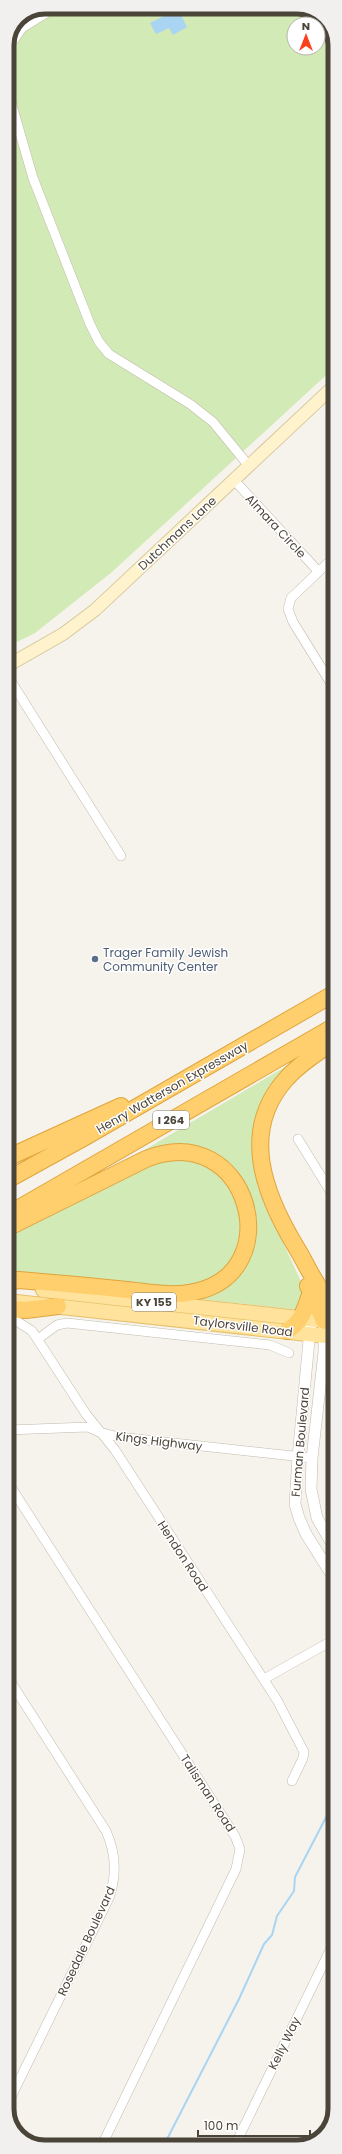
<svg xmlns="http://www.w3.org/2000/svg" width="342" height="2154" viewBox="0 0 342 2154" font-family="Poppins,sans-serif">
<style>
.green{fill:#d2eab5;fill-rule:evenodd}
.water{fill:#a9d4f2}
.lines{fill:none;stroke-linecap:round;stroke-linejoin:round}
.stream{stroke:#a9d4f2;stroke-width:2}
.minor-casing{stroke:#c2bbae;stroke-width:10}
.tertiary-casing{stroke:#c2bbae;stroke-width:12}
.secondary-casing{stroke:#d6c79b;stroke-width:14}
.primary-casing{stroke:#e6c16a;stroke-width:16}
.motorway-casing{stroke:#e0a43c;stroke-width:18}
.minor{stroke:#fff;stroke-width:9}
.tertiary{stroke:#fff;stroke-width:11}
.secondary{stroke:#fff3cd;stroke-width:12}
.primary{stroke:#ffe39c;stroke-width:14}
.motorway{stroke:#ffcf6e;stroke-width:16}
.service-dot{fill:#5c6f8a;stroke:#fff;stroke-width:1.5}
.labels{text-anchor:middle;dominant-baseline:central;stroke-width:3;stroke-linejoin:round;paint-order:stroke}
.shield{fill:#fff;stroke:#817c74;stroke-width:1}
.shield-label{font-size:11px;font-weight:bold;fill:#4b4439}
.street-label{font-size:12px;fill:#4b4439;stroke:#fff}
.service-label{font-size:12px;fill:#4e5e75;stroke:#fff;text-anchor:start}
.rim{fill:none;stroke:#4b4439;stroke-width:5}
</style>
<rect width="100%" height="100%" fill="#f6f3ec"/>
<path class="green" d="M45 7H301L324 18 335 41V367L112 572 35 633 7 647V45L18 18ZM294 24H318V48H294Z
M285 1067 268 1089 260 1106 253 1132 252 1155 258 1188 303 1286 304 1292 300 1310 191 1298 218 1286 252 1217 205 1153 102 1175Z
M163 1159 201 1162 229 1182 243 1223 233 1258 216 1277 177 1289 7 1274V1233Z"/>
<path class="water" d="M163 7H177L187 27 173 35 169 28 156 34 150 23 164 16 160 9Z"/>
<g class="lines">
<path class="stream" d="M163 2147 239 1999 264 1944 272 1935 277 1916 294 1891 295 1877 335 1800"/>
<defs>
<path id="minor" d="M7 50 22 28 56 7
M7 88 33 178 90 324 99 342 109 354 190 404 213 422 249 466
M234 480 318 571
M335 556 291 598 288 609 293 622 335 690
M7 675 121 856
M298 1139 335 1199
M7 1319 18 1322 32 1331 86 1414 115 1450 277 1700 304 1752 303 1758 292 1781
M38 1339 57 1325 67 1323 270 1345 289 1353
M7 1430 88 1427 99 1432 119 1437 312 1458
M7 1481 235 1836 240 1849 236 1869 101 2147
M7 1676 106 1831C116 1853 117 1875 109 1898L7 2105
M264 1679 335 1639
M234 2147 335 1940"/>
<path id="tertiary" d="M311 1319 298 1457 295 1504 299 1518 306 1534 335 1580
M324 1328V1352L312 1458 311 1489 317 1518 335 1549"/>
<path id="secondary" d="M7 666 63 634 95 610 335 385"/>
<path id="primary" d="M43 1290 335 1322
M7 1301 335 1337"/>
<path id="motorway" d="M335 1040C319 1052 300 1063 287 1078 239 1130 264 1194 296 1247 308 1266 317 1291 335 1305
M7 1158 121 1106
M7 1180 85 1137 335 993
M7 1215 335 1026
M7 1228 146 1159C249 1118 290 1273 194 1292 172 1297 149 1292 127 1290 91 1286 55 1283 19 1280L7 1282
M308 1286 324 1321
M7 1309 26 1310 58 1306
M287 1331C303 1321 305 1308 311 1292"/>
</defs>
<use href="#minor" class="minor-casing"/>
<use href="#tertiary" class="tertiary-casing"/>
<use href="#secondary" class="secondary-casing"/>
<use href="#primary" class="primary-casing"/>
<use href="#motorway" class="motorway-casing"/>
<use href="#minor" class="minor"/>
<use href="#tertiary" class="tertiary"/>
<use href="#secondary" class="secondary"/>
<use href="#primary" class="primary"/>
<use href="#motorway" class="motorway"/>
</g>
<circle class="service-dot" cx="95" cy="959" r="4"/>
<g class="labels">
<g class="shield">
<rect x="153" y="1111" width="36" height="18" rx="3"/>
<rect x="132" y="1293" width="44" height="18" rx="3"/>
</g>
<g class="shield-label">
<text x="171" y="1120">I 264</text>
<text x="154" y="1302">KY 155</text>
</g>
<g class="street-label">
<text transform="translate(276 526) rotate(47)">Almara Circle</text>
<text transform="translate(177 533) rotate(-43)">Dutchmans Lane</text>
<text transform="translate(172 1087) rotate(-30)">Henry Watterson Expressway</text>
<text transform="translate(243 1326) rotate(7)">Taylorsville Road</text>
<text transform="translate(159 1441) rotate(7)">Kings Highway</text>
<text transform="translate(300 1442) rotate(-85)">Furman Boulevard</text>
<text transform="translate(183 1556) rotate(57)">Hendon Road</text>
<text transform="translate(208 1793) rotate(57)">Talisman Road</text>
<text transform="translate(86 1941) rotate(-65)">Rosedale Boulevard</text>
<text transform="translate(284 2043) rotate(-64)">Kelly Way</text>
</g>
<g class="service-label">
<text x="103" y="952">Trager Family Jewish<tspan x="103" dy="14">Community Center</tspan></text>
</g>
</g>
<path d="M0 0H342V2154H0ZM45 14H297A31 31 0 0 1 328 45V2109A31 31 0 0 1 297 2140H45A31 31 0 0 1 14 2109V45A31 31 0 0 1 45 14Z" fill="#f1f0ef" fill-rule="evenodd"/>
<path class="rim" d="M45 14H297A31 31 0 0 1 328 45V2109A31 31 0 0 1 297 2140H45A31 31 0 0 1 14 2109V45A31 31 0 0 1 45 14Z"/>
<g transform="translate(306 36)"><circle r="19" fill="#ffffff" stroke="#b7b4b0"/>
<path d="M0-3L7 15L0 10L-7 15Z" fill="#fc3f1d"/>
<text y="-6" font-size="11" font-weight="bold" text-anchor="middle" fill="#4b4439">N</text>
</g>
<path d="M198 2130v6h112v-6" fill="none" stroke="#4b4439" stroke-width="2"/>
<text x="204" y="2130" font-size="12" fill="#4b4439" stroke="#ffffff" stroke-width="3" paint-order="stroke">100 m</text>
</svg>
